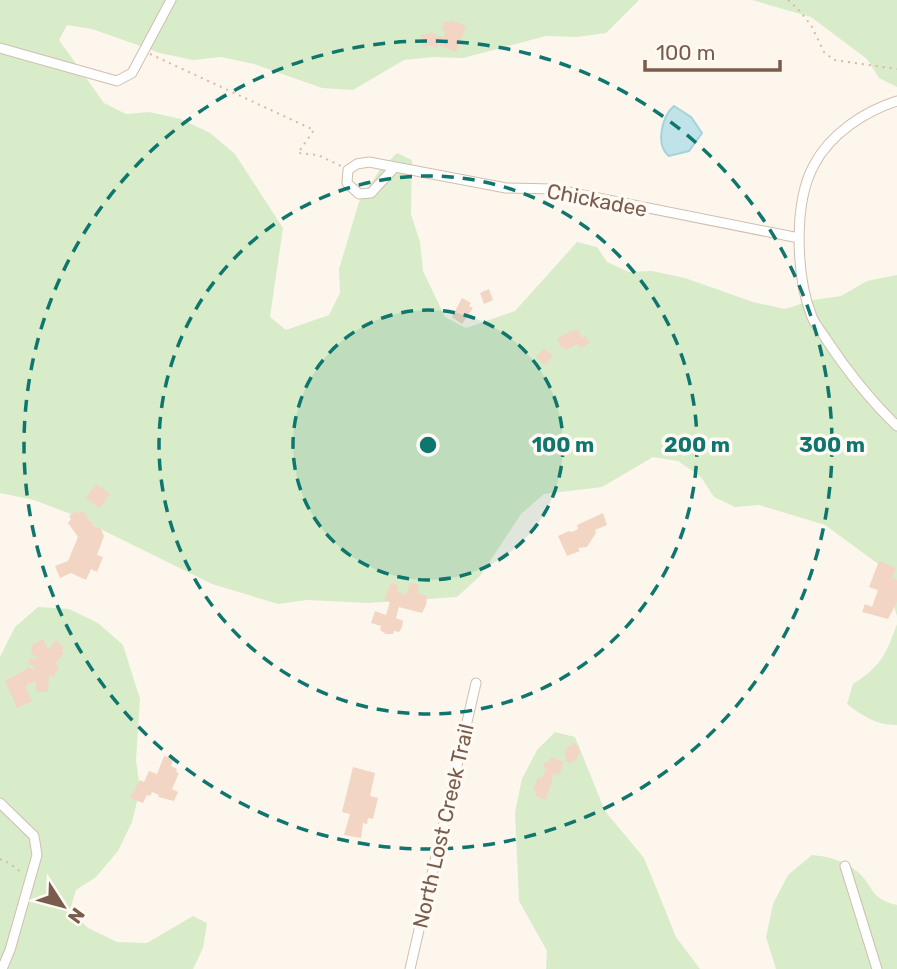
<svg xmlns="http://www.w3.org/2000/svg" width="897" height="969" viewBox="0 0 897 969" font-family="Rubik,sans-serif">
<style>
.green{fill:#d8ecc9}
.water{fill:#bfe3e8;stroke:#a5d3da;stroke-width:2}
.building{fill:#f3d5c3}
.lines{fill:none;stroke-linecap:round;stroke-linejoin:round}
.minor-casing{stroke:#d1beb0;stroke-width:11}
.path{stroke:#d9b8a5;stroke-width:2;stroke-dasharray:2 5;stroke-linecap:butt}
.minor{stroke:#fff;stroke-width:9}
.ring{fill:none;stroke:#0f766e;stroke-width:3.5;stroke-dasharray:12 9}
.labels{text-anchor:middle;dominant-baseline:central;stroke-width:7;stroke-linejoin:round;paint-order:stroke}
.street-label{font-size:21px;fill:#7a5c4d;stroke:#fffaf3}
.centre{fill:#0f766e;stroke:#fffaf3;stroke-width:3.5}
.ring-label{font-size:21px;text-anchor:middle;font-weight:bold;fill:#0f766e;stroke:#fffaf3;stroke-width:7;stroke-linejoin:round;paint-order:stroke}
</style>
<rect width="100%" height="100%" fill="#fdf6ec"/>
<path class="green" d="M0 0H639L606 33 577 37 546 36 463 58 432 57 404 60 353 90 322 88 254 64 221 57 193 60 160 53 92 29 67 25 59 40 104 103 126 114 149 112 181 119 210 133 235 154 283 228 270 317 286 330 329 315 340 293 339 269 359 202 379 171 397 153 412 160 411 214 420 242 423 271 445 317 466 328 515 311 577 242 597 247 607 262 629 272 652 271 685 278 753 302 785 309 813 300 841 296 867 281 897 275V616L881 566 825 525 759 505 735 507 714 497 701 477 678 461 653 457 602 487 544 494 521 514 480 576 457 597 368 603 307 600 278 604 212 584 68 513 34 500 0 493Z
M752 0H897V87L879 78 867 59 811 17Z
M38 607 69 609 98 623 123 645 140 699 136 760 140 789 132 822 118 851 96 877 76 890 70 910 88 928 117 942 147 943 193 916 207 923 203 948 193 969H0V657L15 627Z
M897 624V725C878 726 861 715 847 704L853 684C881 666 886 655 897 624Z
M555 732 575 737 605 811 644 858 676 937 700 969H546L547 951 519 901 515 812 522 779 537 750Z
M812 855C830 857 844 860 859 873 875 888 869 898 897 905V969H776L766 937 773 904 788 875Z"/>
<path class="water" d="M674 106 691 117 702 133 689 151 669 156C655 145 662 116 674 106Z"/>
<path class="building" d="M450 20 466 26 456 52 440 46V42L437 48 429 45 423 47 421 35 431 33 443 37 446 31 441 30 444 21 449 22Z
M489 289 493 300 484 304 480 293Z
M462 298 471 303 469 306 473 308 462 324 452 317Z
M578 329 582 338 586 336 590 343 579 348 578 344 566 350 565 348 562 349 557 339 572 330 573 331Z
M544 348 553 356 544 365 536 357Z
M96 484 110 494 100 508 86 498Z
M76 511 78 514 83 511 94 526 101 529 104 536 97 555 103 557 97 572 91 569 86 580 71 573 60 578 55 566 68 561 78 537 68 523 71 519 69 516Z
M603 513 607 525 595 530 596 533 587 547 578 548 580 551 567 556 558 536 569 531 572 532 578 529 577 525Z
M879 561 894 567 895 570 892 578 897 580V602L888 619 862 612 865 604 872 607 878 590 869 587Z
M391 583 399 586 397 592 406 595 410 583H415L419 586 417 593 427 596 426 605 422 613 399 607 396 618 403 621 402 627 399 632 394 631 393 634H386L380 630 381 626 371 623 375 611 386 615 390 602 385 601 386 595Z
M43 639 48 650 56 640 64 647 61 650 64 653 55 664 59 666 54 677 49 675 48 692H36V681L25 686 32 701 17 708 5 681 26 670 27 667 33 669 34 666 28 664 30 658 36 660 37 657 31 654 33 644Z
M572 743 579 746 578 749 580 750 576 761 573 760 572 764 565 761 567 757 564 756 568 745 571 746Z
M164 756 173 759 171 766 177 769 176 772 179 773 172 789 178 792 174 801 158 797 159 795 152 792 150 796 147 795 143 803 130 798 140 780 144 782 149 771 157 774Z
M551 757 564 762 559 775 554 773 546 800 535 796 537 792 533 790 538 777 542 778 546 769 543 767 545 762 548 763Z
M353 767 375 773 370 796 378 798 373 819 368 818 367 824 363 823 361 838 344 835 350 814 342 812Z"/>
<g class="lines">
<defs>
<path id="minor" d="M0 48 117 81 132 73 171 0
M897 101C865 111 830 134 814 165 793 203 796 277 812 317 815 325 822 332 826 339 847 371 870 400 897 426
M394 168 371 193 359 194 347 183 348 170 357 164 369 162 506 188 553 189 799 238
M0 803 34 836 37 855 10 950 2 969
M845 866 877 969
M410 969 476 683"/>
</defs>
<use href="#minor" class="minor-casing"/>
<path class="path" d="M788 0 797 8 811 25 824 52 834 60 897 69
M150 54 314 130 298 153 318 155 341 166
M0 859 9 863 21 872"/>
<use href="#minor" class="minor"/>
</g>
<circle cx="428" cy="445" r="135" fill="#0f766e" fill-opacity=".12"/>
<g class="ring">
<circle cx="428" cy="445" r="135"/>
<circle cx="428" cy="445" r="269"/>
<circle cx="428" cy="445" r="404"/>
</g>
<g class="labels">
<g class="street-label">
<text transform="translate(597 200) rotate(11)">Chickadee</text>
<text transform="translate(443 826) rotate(-77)">North Lost Creek Trail</text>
</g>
</g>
<circle cx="428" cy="445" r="10" class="centre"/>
<g class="ring-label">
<text x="563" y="452">100 m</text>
<text x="697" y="452">200 m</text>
<text x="832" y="452">300 m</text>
</g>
<g transform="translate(63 906) rotate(126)" stroke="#fffaf3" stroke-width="5" paint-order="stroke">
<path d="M0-5L12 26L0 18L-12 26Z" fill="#7a5c4d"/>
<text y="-10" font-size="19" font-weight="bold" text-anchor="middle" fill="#7a5c4d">N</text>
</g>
<path d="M645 60v10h135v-10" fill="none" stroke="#7a5c4d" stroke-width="3.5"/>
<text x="656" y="60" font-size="21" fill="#7a5c4d" stroke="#fffaf3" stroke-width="5" paint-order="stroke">100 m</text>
</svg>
